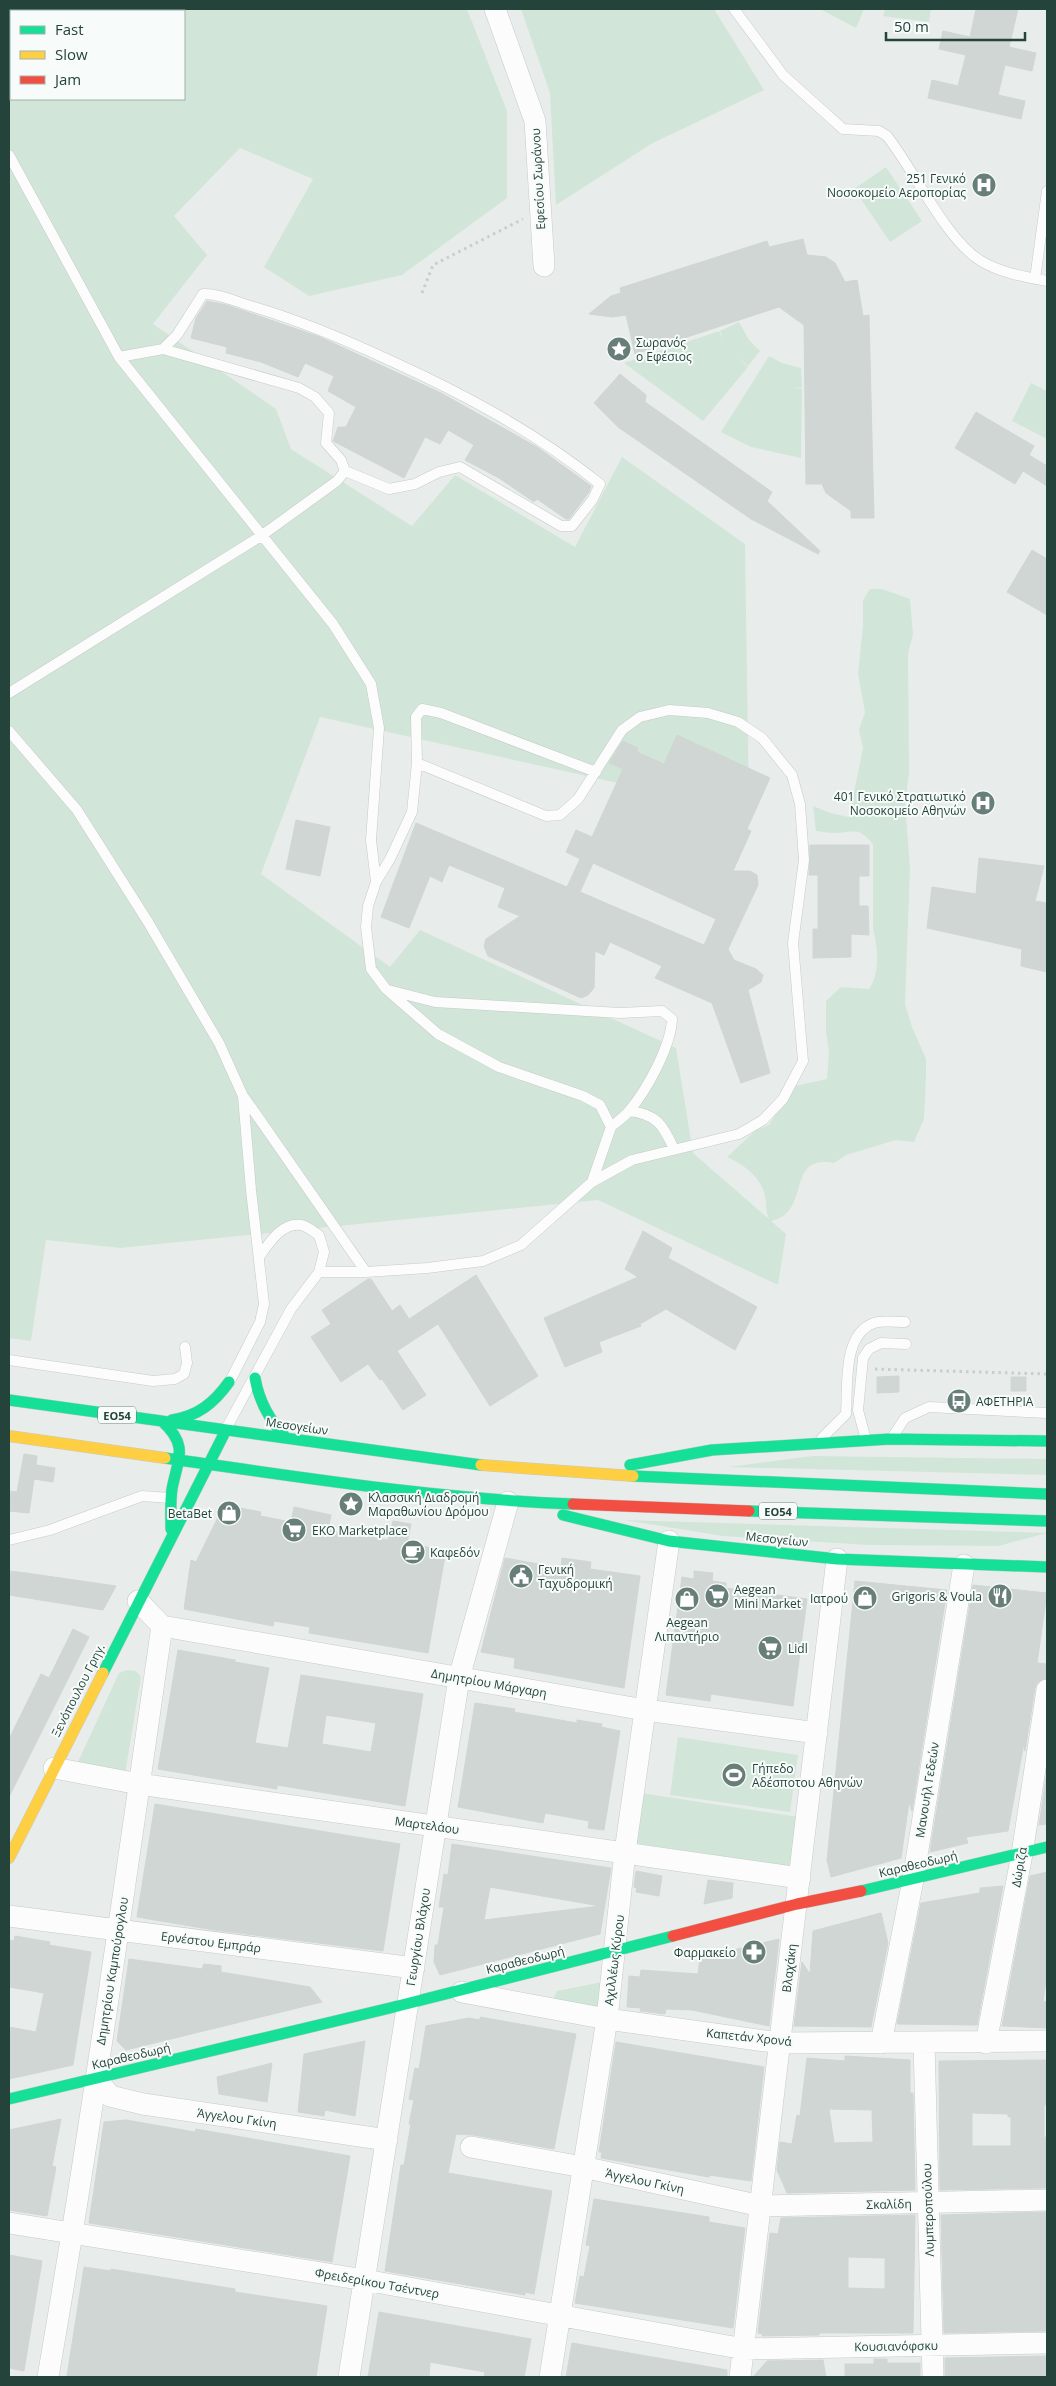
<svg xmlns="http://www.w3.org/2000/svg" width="1056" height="2386" viewBox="0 0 1056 2386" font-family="'Open Sans',sans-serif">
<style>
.green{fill:#d1e6d8;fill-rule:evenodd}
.building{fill:#cfd6d4;stroke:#d0d6d4;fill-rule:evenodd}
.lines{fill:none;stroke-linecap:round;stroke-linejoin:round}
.lane-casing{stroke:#c5cac8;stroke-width:11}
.street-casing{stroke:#c5cac8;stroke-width:22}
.fast-casing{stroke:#c3cbc8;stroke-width:12}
.slow-casing{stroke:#c3cbc8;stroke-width:12}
.jam-casing{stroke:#c3cbc8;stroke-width:12}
.path{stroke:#c6cfcd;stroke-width:3;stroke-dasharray:2.5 4;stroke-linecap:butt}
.lane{stroke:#fcfcfc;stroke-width:10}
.street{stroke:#fcfcfc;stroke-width:21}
.fast{stroke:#16e098;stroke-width:11}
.slow{stroke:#ffcf43;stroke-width:11}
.jam{stroke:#f24e42;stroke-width:11}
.labels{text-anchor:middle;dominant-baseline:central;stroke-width:4;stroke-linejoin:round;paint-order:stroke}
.shield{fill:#f7fbf9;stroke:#637a74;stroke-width:1}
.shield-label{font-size:11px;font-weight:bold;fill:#23433b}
.poi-label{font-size:12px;fill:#23433b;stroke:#f7fbf9;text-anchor:start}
.street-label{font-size:12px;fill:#23433b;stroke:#f7fbf9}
</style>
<rect width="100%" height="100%" fill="#e8edeb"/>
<path class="green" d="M9 9H467L507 111V198L402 275 309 296 264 267 313 179 240 148 174 216 207 255 153 324 276 409 291 449 412 526 455 475 575 547 622 457 745 544 749 812 320 717 261 874 390 967 420 930 676 1048 693 1153 769 1219C765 1211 767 1205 765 1196 761 1177 744 1165 727 1157L756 1130 769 1125 780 1107 785 1088 827 1079 829 1051 826 1033V1001L841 987 869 989C880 973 878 947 873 929V844C858 827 856 832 837 833 830 833 823 832 816 831L813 806 830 813 849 817 863 748 859 730 865 712 858 674 863 626V600L870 589H882L910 599 913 635 908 653 909 772 905 804 910 868 905 1004 912 1027 926 1059V1076L924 1119 914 1142 896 1140 846 1155 834 1163C784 1154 813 1212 771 1221L786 1234 778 1285 598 1200 120 1248 46 1240 31 1341 9 1338ZM11 11H184V99H11Z
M521 9H714L764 90 651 144 556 205 550 93Z
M820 9H864L856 28Z
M885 9H931L929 22 883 16Z
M886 167 922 221 890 242 854 189Z
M739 322 749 340 760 351 748 366 736 356 748 367 703 421 624 363 719 331 724 342 720 331Z
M769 356 782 363 801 368 802 388 791 387 802 389 801 458 751 447 721 432Z
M1031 383 1047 391V439L1012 421Z
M813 1456 1047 1459V1475L728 1467Z
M624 1520 1047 1533 998 1546 869 1545 723 1536Z
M127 1670 136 1671 141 1677 125 1774 77 1764 119 1673Z
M678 1737 798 1755 790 1812 670 1795Z
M641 1793 799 1817 792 1867 634 1843Z
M602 1982 598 2012 557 2002 554 1997 557 1991Z"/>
<path class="building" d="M976 9H1018L1009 47 1036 53 1032 71 1005 65 998 95 1025 101 1021 119 928 98 932 80 958 86 966 55 939 49 943 31 970 37Z
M803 239 807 255 826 257 835 263 845 282 857 280 863 316 869 315 874 518H851V511L826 493 822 484H806L804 325 779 307 635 354 626 315 613 317 589 314 611 296 621 293 620 288 767 241 769 247Z
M207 301 227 305 320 337 441 393 537 447 591 486 589 492 569 519H566L537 499 534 502 499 478 465 460 474 445 448 430 440 444 425 437 404 478 333 441 338 427H346L356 407 328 391 334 376 305 363 298 377 261 362 226 353 227 347 191 338 196 318Z
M620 374 646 395 645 402 772 492 767 501 820 551 818 554 751 519 618 427 594 403Z
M976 412 1034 446 1029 455 1047 466V486L1023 471 1015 484 955 448Z
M1032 550 1047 559V615L1007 592Z
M677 735 770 778 747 829 751 831 733 871H750L757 875 758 885 728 949 734 960 756 969 763 975 761 982 748 990 770 1073 741 1083 712 1003 655 978 662 966 610 942 604 955 595 951 594 988 588 995 581 998 488 956 484 946 486 939 520 916 498 907 505 888 449 865 442 882 430 876 409 928 381 917 416 823 567 887 580 859 566 852 576 830 592 837 623 769 609 763 623 741 638 748 637 752 664 764ZM593 863 716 919 704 945 580 892Z
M296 820 330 827 320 876 286 869Z
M810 845H869V876H859V906H868L869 935 851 934V957L813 958V929H818V875H809Z
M979 858 1044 866 1035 901 1047 903V972L1021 966 1022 949 927 928 932 887 976 894Z
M643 1231 672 1248 668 1258 757 1307 735 1350 666 1309 640 1324 641 1326 599 1342 602 1352 565 1367 544 1318 638 1277 625 1269Z
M476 1275 538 1376 490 1406 438 1324 397 1351 426 1395 403 1410 382 1379 380 1380 368 1364 341 1382 311 1337 331 1324 322 1310 368 1279H371L392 1311 400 1305 409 1319Z
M899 1376V1392L877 1393V1377Z
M1011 1377H1026V1391H1011Z
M24 1454 37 1456 36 1465 55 1468 53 1482 34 1479 29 1513 9 1511V1491L17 1492Z
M224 1505 261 1512 260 1516 291 1522 294 1507 331 1515 328 1530 388 1540 393 1521 411 1524 407 1544 446 1550 428 1653 309 1633 310 1627 274 1621 273 1626 184 1609 191 1560 196 1562Z
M505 1558 561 1568 562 1558 591 1562 590 1569 640 1576 624 1688 514 1668 515 1658 481 1652Z
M9 1571 26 1573 116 1586 103 1610 9 1595Z
M694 1571 713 1573 712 1581 726 1583V1588L807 1599 793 1706 711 1694 710 1701 666 1695 682 1577 694 1579Z
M855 1581 947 1590 912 1811 909 1802 901 1858 831 1877 827 1860Z
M973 1585 1047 1593 1037 1663 1047 1664V1678L1038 1682 1035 1688 1025 1751 1024 1743 1008 1831 966 1837 968 1843 930 1852Z
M73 1629 89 1637 9 1797V1739L41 1674 49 1678Z
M178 1650 235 1660V1662L269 1668 255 1743 288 1748 301 1675 423 1694 405 1806 277 1785V1789L158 1769ZM326 1715 376 1723 371 1752 322 1744Z
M475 1703 515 1709 514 1712 577 1723V1720L602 1724 601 1727 620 1731 604 1830 588 1828 589 1821 545 1813 543 1823 458 1807Z
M1047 1771V1824L1039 1825Z
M155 1804 400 1844 383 1951 214 1930 137 1917Z
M452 1844 611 1868 600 1934 440 1975 434 1962 435 1945H438L444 1907H439L444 1874 448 1875ZM490 1887 600 1906 484 1920Z
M636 1871 662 1876 659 1896 636 1892 637 1888 634 1887Z
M1047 1872V1973L1043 2001 1047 2002V2028L1002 2026 1030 1876Z
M708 1880 733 1883 732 1898 704 1904Z
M1003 1886 977 2025 897 2024 921 1903 980 1893V1888Z
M881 1913 888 1943 871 2027 794 2026 802 1962 810 1974 813 1931Z
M15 1936 50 1942 49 1945 91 1952 73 2065 9 2079V2027L36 2032 44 1993 9 1987V1940L14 1941Z
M779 1939 769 2026 692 2010 666 2009 665 2014 640 2011 641 2008 627 2007 629 1976 640 1977 641 1970 698 1974 700 1958Z
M129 1959 202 1969 204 1964 221 1966V1972L310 1987 322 2002 126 2050 117 2041Z
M480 2017 576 2034 554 2149 473 2135 456 2134 448 2173 552 2191 534 2294 525 2292V2295L385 2271 401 2165H404L411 2124H409L414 2100 409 2099 415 2068 419 2069 426 2026 469 2018 480 2020Z
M365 2041 355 2116 325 2110 324 2116 298 2112 304 2054Z
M616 2042 764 2067 751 2181 709 2175V2177L601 2158 602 2152H599Z
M845 2056 910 2060V2093H913L915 2190 787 2193 777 2170 780 2142 792 2144 797 2115 800 2116 807 2058 845 2061ZM829 2109 872 2110 873 2142 834 2143Z
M1047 2060V2105H1044V2137H1047V2188L940 2190 939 2061ZM972 2113 1008 2114V2117H1011V2146H972Z
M272 2063 267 2102 219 2094 217 2077Z
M61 2119 52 2166 56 2167 47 2216 9 2210V2130Z
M126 2120 195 2132 196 2129 350 2156 332 2262 89 2223 104 2122Z
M594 2199 709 2217V2222L745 2228 733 2328 575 2303 580 2276 584 2277 590 2246 586 2245Z
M1047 2212V2331L944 2333 941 2215Z
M915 2215 913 2333H819V2335L762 2336 763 2334 758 2333 770 2233 778 2234 781 2218ZM848 2257 885 2258V2289L848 2288Z
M9 2255 42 2261 24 2371 9 2368Z
M84 2267 111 2271V2269L235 2289V2292L327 2306 316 2377 67 2376Z
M379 2312 531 2339 524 2377H484L485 2372 430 2362 429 2377H368Z
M572 2343 727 2370V2377H566Z
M1047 2356V2377H945V2358Z
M874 2359H887V2363H920V2377H845V2364H874Z
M823 2360 826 2377H753L767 2361Z"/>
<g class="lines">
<defs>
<path id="lane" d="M734 9 783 75 843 129 879 131 887 136C914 170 946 240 981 261 1001 273 1025 277 1047 281
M9 155 119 357 333 624 371 684 379 728 371 840 376 882
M1035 279 1047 191
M203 294C219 293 239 303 254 307 301 321 344 339 389 360 464 394 535 432 600 484L593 499 572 526H561L460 467 439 472 415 484 389 489 345 471 341 460 326 443 329 413 315 397 299 388 163 349 177 335Z
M119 357 163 349
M9 693 261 536 337 481 345 471
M9 731 77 810 148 922 219 1043 243 1096 251 1190 264 1304 260 1322 230 1381
M388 990 435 1002 620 1013 662 1011 672 1019C671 1046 647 1090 629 1111 624 1117 617 1122 611 1127
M244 1097 366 1272
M629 1111C657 1114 663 1125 674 1149
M592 1182 611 1127 600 1105 583 1096 499 1067 438 1034 386 989 371 969 366 927 368 906 376 882 390 859 412 812 417 763 416 717 422 709 441 713 596 772
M319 1272H366L427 1268 483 1261 521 1245 592 1182 632 1160 739 1134 763 1120 783 1099 803 1061 793 943 804 860 800 804 792 775 762 738 738 722 708 713 669 710 640 717 622 730 578 799 560 815 546 816 417 763
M9 1360 153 1381 175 1379 184 1374 187 1363 185 1347
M226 1429 291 1309 319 1272 324 1252 319 1235C314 1232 307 1226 301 1225 282 1222 269 1243 259 1257
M893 1436 905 1418 929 1407 1047 1413
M822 1438 846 1414C848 1387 842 1334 874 1323 882 1320 896 1322 905 1322
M866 1440 858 1410 863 1358 869 1349 881 1343 906 1344
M9 1540 50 1530 142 1496 170 1498"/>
<path id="street" d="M495 9 535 121 544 266
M162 1626 645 1710 817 1733
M54 1768 139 1784 800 1878
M9 1916 414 1968
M462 1992 607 2019 780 2043 1047 2041
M881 2043 913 1880 964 1565
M924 2043 933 2377
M986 2043 1022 1854 1047 1690
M96 2078 110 2096 143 2104 387 2140
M471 2147 583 2167 761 2206 1047 2200
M9 2223 365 2280 744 2349 1047 2343
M48 2377C91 2128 126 1877 162 1626L138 1601
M349 2377 459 1678 508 1502
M550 2377 607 2019 625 1852 669 1541
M740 2377 837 1559"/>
<path id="fast" d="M255 1378C259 1402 269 1420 286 1438
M9 1400 481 1465
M172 1420C198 1416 214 1403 229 1382
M162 1421C189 1446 178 1458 172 1489 170 1503 171 1516 171 1529
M165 1458C300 1477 436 1499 573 1504
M630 1465 712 1450 890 1439 1047 1441
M633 1476 1047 1494
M749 1511 1047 1521
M563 1515 669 1541 837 1559 1047 1567
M103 1673 226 1430
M861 1891 1047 1847
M9 2099 390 2008 673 1936"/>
<path id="slow" d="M9 1436 165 1458
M481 1465 633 1476
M9 1858 103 1673"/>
<path id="jam" d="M573 1504 749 1511
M673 1936 797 1904 861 1891"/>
</defs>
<use href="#lane" class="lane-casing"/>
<use href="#street" class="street-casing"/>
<use href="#fast" class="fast-casing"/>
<use href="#slow" class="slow-casing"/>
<use href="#jam" class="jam-casing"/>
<path class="path" d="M422 293 433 265 523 219
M875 1369 1047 1374"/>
<use href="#lane" class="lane"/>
<use href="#street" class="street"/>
<use href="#fast" class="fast"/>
<use href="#slow" class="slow"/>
<use href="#jam" class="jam"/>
</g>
<defs>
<symbol id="hospital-disc" viewBox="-11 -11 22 22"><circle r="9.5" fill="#687e79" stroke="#f7fbf9"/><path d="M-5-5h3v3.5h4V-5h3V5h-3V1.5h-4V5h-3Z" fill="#fff"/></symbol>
<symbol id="sight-disc" viewBox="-11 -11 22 22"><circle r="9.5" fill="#687e79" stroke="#f7fbf9"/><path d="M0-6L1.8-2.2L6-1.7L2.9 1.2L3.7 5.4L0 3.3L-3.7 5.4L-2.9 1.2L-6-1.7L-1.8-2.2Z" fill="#fff"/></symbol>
<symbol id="bus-disc" viewBox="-11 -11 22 22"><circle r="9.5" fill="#687e79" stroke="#f7fbf9"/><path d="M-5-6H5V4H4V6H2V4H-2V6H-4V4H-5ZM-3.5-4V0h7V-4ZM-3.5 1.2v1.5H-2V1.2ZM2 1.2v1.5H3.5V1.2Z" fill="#fff"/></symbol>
<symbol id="shop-disc" viewBox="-11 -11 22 22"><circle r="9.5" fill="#687e79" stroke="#f7fbf9"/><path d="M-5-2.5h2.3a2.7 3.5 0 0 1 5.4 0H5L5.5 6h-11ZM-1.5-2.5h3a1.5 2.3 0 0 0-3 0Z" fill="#fff"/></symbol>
<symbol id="supermarket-disc" viewBox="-11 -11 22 22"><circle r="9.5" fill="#687e79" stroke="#f7fbf9"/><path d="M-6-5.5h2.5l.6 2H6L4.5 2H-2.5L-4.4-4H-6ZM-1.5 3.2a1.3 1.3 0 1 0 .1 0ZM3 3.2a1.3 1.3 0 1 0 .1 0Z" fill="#fff"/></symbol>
<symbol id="cafe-disc" viewBox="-11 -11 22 22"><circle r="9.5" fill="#687e79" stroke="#f7fbf9"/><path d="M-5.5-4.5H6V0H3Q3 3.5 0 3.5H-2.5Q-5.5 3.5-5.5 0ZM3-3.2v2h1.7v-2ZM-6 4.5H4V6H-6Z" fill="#fff"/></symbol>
<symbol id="civic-disc" viewBox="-11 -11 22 22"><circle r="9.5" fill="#687e79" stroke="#f7fbf9"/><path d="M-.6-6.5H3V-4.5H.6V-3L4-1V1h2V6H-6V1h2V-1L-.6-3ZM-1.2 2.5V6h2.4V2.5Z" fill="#fff"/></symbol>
<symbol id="restaurant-disc" viewBox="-11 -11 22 22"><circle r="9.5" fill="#687e79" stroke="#f7fbf9"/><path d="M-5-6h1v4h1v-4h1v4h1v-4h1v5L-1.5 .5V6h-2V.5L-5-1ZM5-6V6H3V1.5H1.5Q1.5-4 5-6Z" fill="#fff"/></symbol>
<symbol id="stadium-disc" viewBox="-11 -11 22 22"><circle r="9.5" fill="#687e79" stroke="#f7fbf9"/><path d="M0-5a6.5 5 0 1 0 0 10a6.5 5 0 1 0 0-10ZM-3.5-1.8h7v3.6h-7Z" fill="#fff"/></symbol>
<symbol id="pharmacy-disc" viewBox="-11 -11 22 22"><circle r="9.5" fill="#687e79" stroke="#f7fbf9"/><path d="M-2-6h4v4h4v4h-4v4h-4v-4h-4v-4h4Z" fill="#fff"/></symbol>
</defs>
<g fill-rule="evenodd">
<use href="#hospital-disc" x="970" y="171" width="28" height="28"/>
<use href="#sight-disc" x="605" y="335" width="28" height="28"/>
<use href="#hospital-disc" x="969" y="789" width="28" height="28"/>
<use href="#bus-disc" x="945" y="1387" width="28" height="28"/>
<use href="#sight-disc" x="337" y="1490" width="28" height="28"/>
<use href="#shop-disc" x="215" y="1499" width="28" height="28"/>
<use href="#supermarket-disc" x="280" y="1516" width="28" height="28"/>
<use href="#cafe-disc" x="399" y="1538" width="28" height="28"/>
<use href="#civic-disc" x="507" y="1562" width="28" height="28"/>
<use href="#supermarket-disc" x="703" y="1582" width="28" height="28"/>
<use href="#restaurant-disc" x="986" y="1582" width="28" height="28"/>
<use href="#shop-disc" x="851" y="1584" width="28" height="28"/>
<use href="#shop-disc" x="673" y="1585" width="28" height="28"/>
<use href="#supermarket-disc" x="756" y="1634" width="28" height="28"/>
<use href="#stadium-disc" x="720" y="1761" width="28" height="28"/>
<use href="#pharmacy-disc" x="740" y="1938" width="28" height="28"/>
</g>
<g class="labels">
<g class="shield">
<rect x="98" y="1406.5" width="38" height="17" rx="4"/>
<rect x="759" y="1502.5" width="38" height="17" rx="4"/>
</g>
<g class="shield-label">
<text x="117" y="1415">ΕΟ54</text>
<text x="778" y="1511">ΕΟ54</text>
</g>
<g class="poi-label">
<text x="966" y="178" text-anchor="end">251 Γενικό<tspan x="966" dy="14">Νοσοκομείο Αεροπορίας</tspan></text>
<text x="636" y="342">Σωρανός<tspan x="636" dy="14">ο Εφέσιος</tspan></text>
<text x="966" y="796" text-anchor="end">401 Γενικό Στρατιωτικό<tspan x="966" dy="14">Νοσοκομείο Αθηνών</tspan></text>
<text x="976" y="1401">ΑΦΕΤΗΡΙΑ</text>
<text x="368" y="1497">Κλασσική Διαδρομή<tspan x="368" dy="14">Μαραθωνίου Δρόμου</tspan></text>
<text x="212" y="1513" text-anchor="end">BetaBet</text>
<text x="312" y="1530">EKO Marketplace</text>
<text x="430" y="1552">Καφεδόν</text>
<text x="538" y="1569">Γενική<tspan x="538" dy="14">Ταχυδρομική</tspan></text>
<text x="734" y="1589">Aegean<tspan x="734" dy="14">Mini Market</tspan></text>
<text x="982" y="1596" text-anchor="end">Grigoris &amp; Voula</text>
<text x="848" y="1598" text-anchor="end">Ιατρού</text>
<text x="687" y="1622" text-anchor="middle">Aegean<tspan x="687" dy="14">Λιπαντήριο</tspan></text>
<text x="788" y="1648">Lidl</text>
<text x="752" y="1768">Γήπεδο<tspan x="752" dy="14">Αδέσποτου Αθηνών</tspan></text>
<text x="736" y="1952" text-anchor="end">Φαρμακείο</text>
</g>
<g class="street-label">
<text transform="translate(538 179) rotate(-93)">Εφεσίου Σωράνου</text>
<text transform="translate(297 1426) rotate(8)">Μεσογείων</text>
<text transform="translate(777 1539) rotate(6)">Μεσογείων</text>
<text transform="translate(489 1683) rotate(10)">Δημητρίου Μάργαρη</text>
<text transform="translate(78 1690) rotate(-63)">Ξενόπουλου Γρηγ.</text>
<text transform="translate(927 1790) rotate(-81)">Μανουήλ Γεδεών</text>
<text transform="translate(427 1825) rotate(8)">Μαρτελάου</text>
<text transform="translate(918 1864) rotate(-13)">Καραθεοδωρή</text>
<text transform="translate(1019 1867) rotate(-80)">Δώριζα</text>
<text transform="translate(418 1937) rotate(-81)">Γεωργίου Βλάχου</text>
<text transform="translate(211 1942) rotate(7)">Ερνέστου Εμπράρ</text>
<text transform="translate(525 1960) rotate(-14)">Καραθεοδωρή</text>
<text transform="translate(614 1960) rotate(-83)">Αχιλλέως Κύρου</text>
<text transform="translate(789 1968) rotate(-83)">Βλαχάκη</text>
<text transform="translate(112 1971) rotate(-81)">Δημητρίου Καμπούρογλου</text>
<text transform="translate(749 2037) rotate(6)">Καπετάν Χρονά</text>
<text transform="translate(131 2056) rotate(-13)">Καραθεοδωρή</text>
<text transform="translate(237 2118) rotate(8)">Άγγελου Γκίνη</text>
<text transform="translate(645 2181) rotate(12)">Άγγελου Γκίνη</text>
<text transform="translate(889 2204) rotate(-1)">Σκαλίδη</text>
<text transform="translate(928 2210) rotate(-92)">Λυμπεροπούλου</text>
<text transform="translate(377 2283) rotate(10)">Φρειδερίκου Τσέντνερ</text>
<text transform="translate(896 2346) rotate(-1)">Κουσιανόφσκυ</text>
</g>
</g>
<rect width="1056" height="2386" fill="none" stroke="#23433b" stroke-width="20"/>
<rect x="10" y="10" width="175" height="90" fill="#f7fbf9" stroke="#a2b1ad"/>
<rect x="20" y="26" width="25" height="8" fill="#16e098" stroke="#a2b1ad"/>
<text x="55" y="35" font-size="15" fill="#23433b">Fast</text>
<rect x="20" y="51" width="25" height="8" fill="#ffcf43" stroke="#a2b1ad"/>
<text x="55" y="60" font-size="15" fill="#23433b">Slow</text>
<rect x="20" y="76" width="25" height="8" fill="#f24e42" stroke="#a2b1ad"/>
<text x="55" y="85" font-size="15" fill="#23433b">Jam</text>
<path d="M886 32v8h139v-8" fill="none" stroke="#23433b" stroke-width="2.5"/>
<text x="894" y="32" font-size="15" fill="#23433b" stroke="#f7fbf9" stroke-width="4" paint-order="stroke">50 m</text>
</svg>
